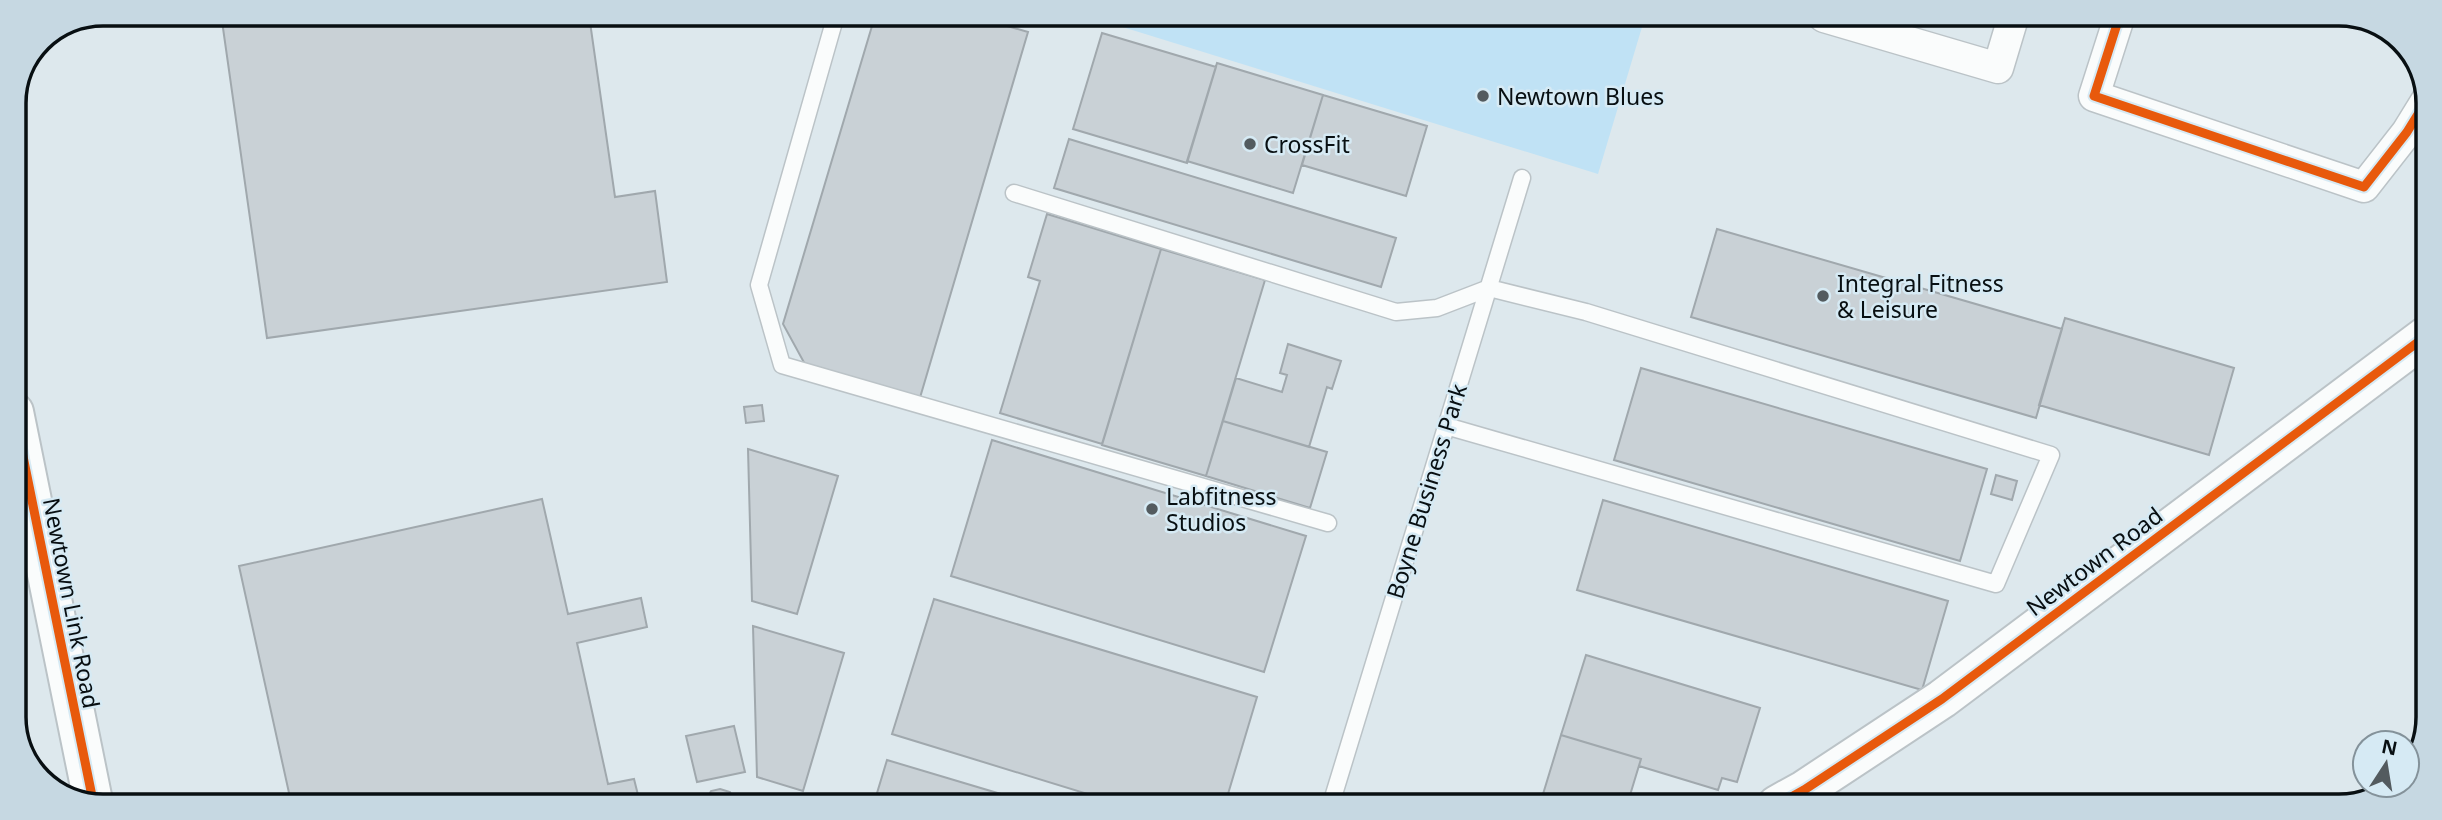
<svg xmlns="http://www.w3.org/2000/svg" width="2442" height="820" viewBox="0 0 2442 820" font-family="'Noto Sans',sans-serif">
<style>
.green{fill:#c0e2f5}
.building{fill:#c9d1d6;stroke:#a0a8ad;stroke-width:2}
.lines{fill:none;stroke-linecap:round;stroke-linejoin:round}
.lane-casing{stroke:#bbc3c7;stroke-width:19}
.street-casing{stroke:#bbc3c7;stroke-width:33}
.secondary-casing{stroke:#bbc3c7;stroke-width:42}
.lane{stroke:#fafcfc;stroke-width:16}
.street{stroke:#fafcfc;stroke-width:30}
.secondary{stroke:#fafcfc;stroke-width:38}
.cycleway-casing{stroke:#d6eaf4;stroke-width:13}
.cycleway{stroke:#e8590c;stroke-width:9}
.poi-dot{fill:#535b5f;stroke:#d6eaf4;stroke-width:2.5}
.labels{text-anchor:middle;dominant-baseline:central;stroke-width:5;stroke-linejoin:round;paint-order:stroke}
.poi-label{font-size:23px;fill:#080f12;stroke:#d6eaf4;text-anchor:start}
.street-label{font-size:23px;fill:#080f12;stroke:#d6eaf4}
.rim{fill:none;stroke:#080f12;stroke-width:3.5}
</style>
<rect width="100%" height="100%" fill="#dde8ed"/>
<path class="green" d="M1087 16 1645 17 1598 174Z"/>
<path class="building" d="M221 14 589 15 615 197 655 191 667 282 267 338Z
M875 16H973L1028 32 919 401 807 368 783 324Z
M1102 33 1216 67 1187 163 1073 129Z
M1217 63 1323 95 1293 193 1187 161Z
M1323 95 1427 126 1406 196 1302 165Z
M1069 139 1396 238 1381 287 1054 188Z
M1047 214 1161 249 1102 444 1000 413 1040 281 1028 277Z
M1717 229 2062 329 2036 418 1691 317Z
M1161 249 1265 280 1206 476 1102 445Z
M2065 318 2234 368 2209 455 2039 405Z
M1288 344 1341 361 1332 389 1327 387 1309 447 1223 421 1236 378 1282 392 1287 375 1280 373Z
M1641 368 1987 469 1960 561 1614 460Z
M762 405 764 421 746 423 744 407Z
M1223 421 1327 452 1310 508 1206 476Z
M992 440 1306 536 1264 672 951 576Z
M748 449 838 476 797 614 752 601Z
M1996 475 2017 481 2012 500 1991 494Z
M542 499 568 614 641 598 647 627 577 643 608 784 634 779 640 803 291 802 239 566Z
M1603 500 1948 601 1922 690 1577 590Z
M934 599 1257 697 1225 804H1120L892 734Z
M753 626 844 653 803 791 757 777Z
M1586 655 1760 708 1737 782 1722 778 1718 790 1639 766 1641 759 1561 735Z
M734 726 745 772 697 782 686 736Z
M1561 735 1641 759 1627 805 1540 804Z
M887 760 1031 803H874Z
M720 789 730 792 735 803H705L711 791Z"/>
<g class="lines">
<defs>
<path id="lane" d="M836 15 759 285 782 365 1328 523
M1014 193 1396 312 1437 308 1489 288 1586 312 2051 455 1996 584 1446 426
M1331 804 1522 178"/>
<path id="street" d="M1824 17 1998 68 2013 18
M2119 18 2094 96 2364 187 2407 132 2428 98"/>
<path id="secondary" d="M14 412 93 801
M1777 805 1804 790 1942 699 2426 336"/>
</defs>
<use href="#lane" class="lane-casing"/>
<use href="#street" class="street-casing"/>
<use href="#secondary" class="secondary-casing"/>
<use href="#lane" class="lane"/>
<use href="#street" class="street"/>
<use href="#secondary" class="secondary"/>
<defs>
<path id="cycleway" d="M2119 18 2094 96 2364 187 2407 132 2428 98
M14 412 93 801
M1777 805 1804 790 1942 699 2426 336"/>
</defs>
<use href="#cycleway" class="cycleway-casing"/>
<use href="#cycleway" class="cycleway"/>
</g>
<g class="poi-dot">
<circle cx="1483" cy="96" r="7"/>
<circle cx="1250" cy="144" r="7"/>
<circle cx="1823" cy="296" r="7"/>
<circle cx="1152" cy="509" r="7"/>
</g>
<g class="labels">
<g class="poi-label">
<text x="1497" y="96">Newtown Blues</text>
<text x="1264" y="144">CrossFit</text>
<text x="1837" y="283">Integral Fitness<tspan x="1837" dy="26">&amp; Leisure</tspan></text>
<text x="1166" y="496">Labfitness<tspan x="1166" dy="26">Studios</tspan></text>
</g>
<g class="street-label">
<text transform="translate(1426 491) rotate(-73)">Boyne Business Park</text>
<text transform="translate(2094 561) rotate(-37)">Newtown Road</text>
<text transform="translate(72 603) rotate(79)">Newtown Link Road</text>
</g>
</g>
<path d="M0 0H2442V820H0ZM103 26H2339A77 77 0 0 1 2416 103V717A77 77 0 0 1 2339 794H103A77 77 0 0 1 26 717V103A77 77 0 0 1 103 26Z" fill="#c6d8e2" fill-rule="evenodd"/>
<path class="rim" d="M103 26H2339A77 77 0 0 1 2416 103V717A77 77 0 0 1 2339 794H103A77 77 0 0 1 26 717V103A77 77 0 0 1 103 26Z"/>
<g transform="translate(2386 764) rotate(12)"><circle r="33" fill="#d6eaf4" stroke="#84929a" stroke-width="2"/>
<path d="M0-5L12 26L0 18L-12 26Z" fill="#535b5f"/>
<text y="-10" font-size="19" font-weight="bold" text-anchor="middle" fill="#080f12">N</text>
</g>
</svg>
